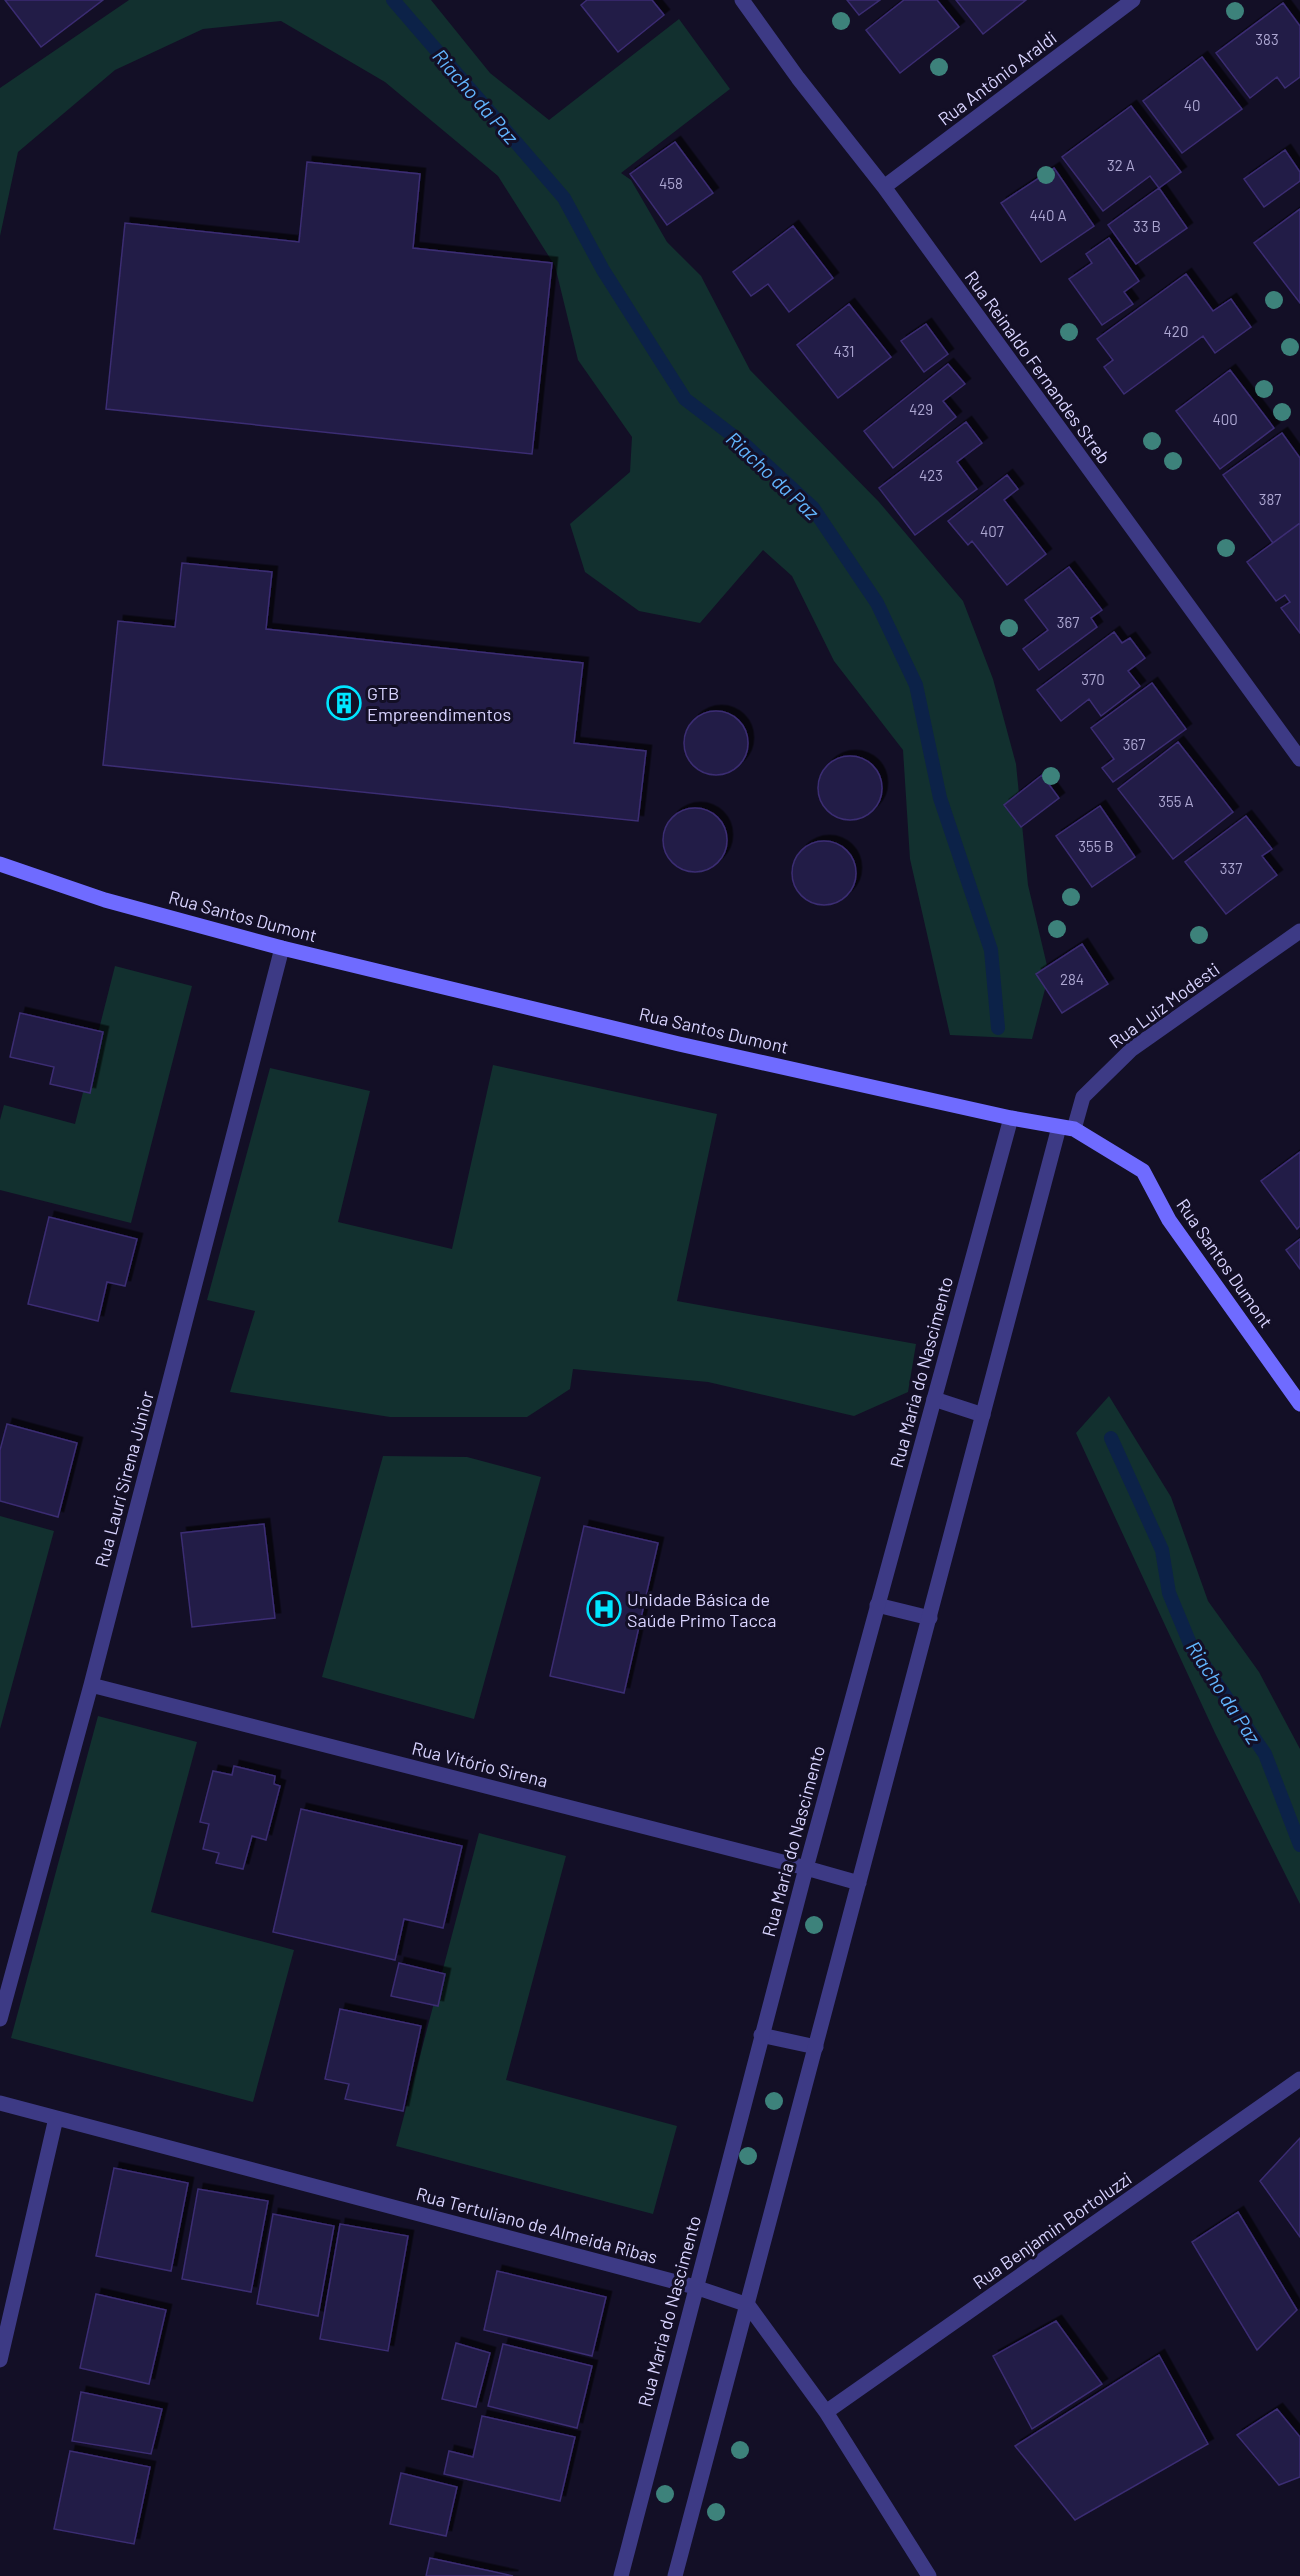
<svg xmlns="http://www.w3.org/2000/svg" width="1300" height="2576" viewBox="0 0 1300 2576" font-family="Barlow,sans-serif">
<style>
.green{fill:#12302f}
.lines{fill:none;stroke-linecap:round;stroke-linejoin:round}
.stream{stroke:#0c2248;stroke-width:14}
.building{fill:#241b47;stroke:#3b2d73;stroke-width:1.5;filter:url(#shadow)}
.lane{stroke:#3d3a85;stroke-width:15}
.street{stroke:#3d3a85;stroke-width:15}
.secondary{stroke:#6f6bff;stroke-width:15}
.tree{fill:#3d827b}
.labels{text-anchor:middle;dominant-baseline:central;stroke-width:6;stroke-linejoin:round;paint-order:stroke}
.number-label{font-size:15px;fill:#aca6d1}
.street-label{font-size:18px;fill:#d9d4ff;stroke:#130f26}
.poi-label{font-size:18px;fill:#d9d4ff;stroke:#130f26;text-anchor:start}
.water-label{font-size:20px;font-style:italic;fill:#62b6ff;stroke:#130f26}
</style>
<defs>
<filter id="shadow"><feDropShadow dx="5.5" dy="-5.5" stdDeviation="0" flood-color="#0009"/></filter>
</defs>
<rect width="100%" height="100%" fill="#130f26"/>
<path class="green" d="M129 0H431L490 73 549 120 679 19 730 89 621 173 631 180 667 242 701 276 750 370 879 502 963 601 993 679 1016 764 1028 885 1049 974 1032 1039 950 1035 910 859 903 750 834 661 792 576 763 550 700 623 639 611 585 572 570 524 630 472 632 437 578 360 555 266 498 176 385 82 281 21 203 29 115 70 18 152 0 236V88Z
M115 966 192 986 131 1223 0 1190V1120L4 1105 75 1124Z
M493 1065 717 1114 677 1301 916 1344 908 1392 854 1416 708 1382 573 1369 570 1389 527 1417H390L230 1392 255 1311 207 1300 270 1068 370 1091 338 1222 452 1249Z
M1109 1396 1171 1497 1208 1601 1259 1672 1300 1749V1904L1215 1733 1076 1433Z
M383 1456 467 1457 541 1477 474 1719 322 1677Z
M0 1516 54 1531 0 1729Z
M98 1716 197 1742 151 1912 294 1950 253 2102 11 2038Z
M479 1833 566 1856 506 2080 677 2126 653 2214 396 2146Z"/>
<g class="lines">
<path class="stream" d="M393 0 564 198 603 270 685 399 745 445 813 508 877 603 916 685 940 798 991 950 998 1028
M1111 1438 1162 1550 1169 1593 1191 1646 1265 1754 1300 1845"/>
</g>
<path class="building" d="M5 0H103L41 47Z
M587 0H652L664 15 618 52 581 5Z
M847 0H880L859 15Z
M904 0H937L959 27 900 73 866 30Z
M956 0H1026L983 34Z
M1283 3 1300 26V77L1285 88 1277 77 1250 98 1216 53Z
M1202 57 1242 109 1182 153 1143 101Z
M1131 106 1181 172 1159 188 1150 176 1103 211 1062 157Z
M675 142 713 193 667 225 630 174Z
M1285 150 1300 172V181L1264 207 1244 179Z
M307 162 420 174 413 248 552 263 532 454 106 409 125 223 299 242Z
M1054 168 1094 226 1041 262 1001 203Z
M1159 188 1187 228 1136 264 1108 225Z
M1300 209V303L1254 243Z
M793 226 833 278 789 312 768 284 751 296 733 272Z
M1109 238 1139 281 1124 292 1133 304 1102 325 1069 279 1092 263 1086 254Z
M1186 274 1213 311 1231 299 1251 327 1215 353 1203 336 1124 394 1104 367 1113 360 1097 339Z
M849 304 891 357 838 398 797 345Z
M926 324 948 354 924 372 901 341Z
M948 364 965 384 943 401 956 417 893 468 864 431Z
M1230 370 1274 428 1220 469 1176 411Z
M966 422 982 443 957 462 977 489 915 535 879 488Z
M1282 433 1300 458V523L1273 543 1223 475Z
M1007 475 1018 489 1004 500 1046 554 1007 585 972 541 968 545 948 521Z
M1300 523V633L1281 608 1290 602 1285 595 1276 601 1247 562Z
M182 563 272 572 266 629 583 663 574 743 646 751 638 821 103 765 118 621 175 627Z
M1069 567 1102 610 1091 618 1097 627 1039 670 1023 649 1048 630 1025 600Z
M1114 632 1122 643 1130 638 1145 658 1128 671 1140 686 1101 716 1089 699 1061 721 1037 690Z
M1152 683 1186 729 1113 782 1102 768 1114 759 1091 728Z
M684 743a32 32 0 1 1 64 0a32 32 0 1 1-64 0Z
M1178 742 1233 812 1173 859 1118 789Z
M818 788a32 32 0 1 1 64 0a32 32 0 1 1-64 0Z
M1042 775 1059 798 1021 827 1004 805Z
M1100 806 1135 857 1092 887 1056 836Z
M663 840a32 32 0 1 1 64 0a32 32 0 1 1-64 0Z
M1246 816 1272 849 1262 856 1277 875 1226 914 1185 862Z
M792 873a32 32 0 1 1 64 0a32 32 0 1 1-64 0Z
M1082 944 1108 984 1062 1013 1036 974Z
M20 1013 103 1032 90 1093 50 1084 54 1067 10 1057Z
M1300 1152V1226L1297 1229 1261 1181Z
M49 1217 137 1239 125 1286 107 1282 98 1321 28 1304Z
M1300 1239V1269L1286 1250Z
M7 1424 77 1443 58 1517 0 1501V1450Z
M264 1524 275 1618 192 1627 181 1533Z
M584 1526 658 1543 624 1693 550 1676Z
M234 1766 275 1776 274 1784 280 1786 266 1840 252 1836 243 1869 216 1863 219 1853 203 1849 209 1824 200 1822 213 1771 232 1775Z
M301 1809 462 1846 443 1928 404 1919 395 1960 273 1932Z
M399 1963 445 1974 438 2006 391 1996Z
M340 2009 421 2026 403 2111 345 2099 349 2084 325 2079Z
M1300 2138V2237L1260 2181Z
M114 2168 188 2183 171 2271 96 2256Z
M198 2189 268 2201 251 2292 182 2279Z
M1238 2212 1297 2310 1257 2350 1192 2242Z
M273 2214 334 2226 318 2316 257 2304Z
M340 2224 408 2236 388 2351 320 2339Z
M497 2271 606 2297 592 2356 484 2330Z
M96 2294 166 2310 149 2384 80 2368Z
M1056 2321 1102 2384 1032 2429 993 2356Z
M456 2343 490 2353 476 2407 442 2399Z
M503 2344 592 2366 577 2428 488 2406Z
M1159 2355 1208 2444 1075 2520 1015 2446Z
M81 2392 162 2409 151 2454 72 2441Z
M1277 2409 1300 2437V2477L1279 2485 1237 2435Z
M482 2416 575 2437 560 2501 444 2474 449 2451 473 2457Z
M70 2451 150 2467 134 2544 54 2529Z
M401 2473 457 2487 446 2536 390 2524Z
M430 2558 513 2576H426Z"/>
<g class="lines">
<path class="lane" d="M934 1399 983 1415
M877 1605 930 1618
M761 2035 816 2047"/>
<path class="street" d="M742 0 798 78 884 187 1300 759
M884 187 1133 0
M1074 1129 1083 1097 1132 1049 1300 931
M91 1685 806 1868 859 1883
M0 2019 91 1685 282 948
M0 2103 695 2287 748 2305 826 2412 929 2576
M0 2360 56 2118
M826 2412 1300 2079
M621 2576 806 1868 1011 1118
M675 2576 1059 1127"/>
<path class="secondary" d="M0 864 105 900 282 948 679 1044 1011 1118 1074 1129 1143 1171 1169 1220 1300 1404"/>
</g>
<g class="tree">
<circle cx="1235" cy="11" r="9"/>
<circle cx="841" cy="21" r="9"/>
<circle cx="939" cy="67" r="9"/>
<circle cx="1046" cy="175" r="9"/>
<circle cx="1274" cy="300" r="9"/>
<circle cx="1069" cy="332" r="9"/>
<circle cx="1290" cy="347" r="9"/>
<circle cx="1264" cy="389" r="9"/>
<circle cx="1282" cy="412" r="9"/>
<circle cx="1152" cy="441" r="9"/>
<circle cx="1173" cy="461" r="9"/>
<circle cx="1226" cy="548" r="9"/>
<circle cx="1009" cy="628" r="9"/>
<circle cx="1051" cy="776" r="9"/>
<circle cx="1071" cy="897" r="9"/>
<circle cx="1057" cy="929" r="9"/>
<circle cx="1199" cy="935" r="9"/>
<circle cx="814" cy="1925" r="9"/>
<circle cx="774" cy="2101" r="9"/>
<circle cx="748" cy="2156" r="9"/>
<circle cx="740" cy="2450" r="9"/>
<circle cx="665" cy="2494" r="9"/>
<circle cx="716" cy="2512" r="9"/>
</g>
<defs>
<symbol id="building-ring" viewBox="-11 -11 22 22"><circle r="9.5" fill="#130f26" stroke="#00e5ff" stroke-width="1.5"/><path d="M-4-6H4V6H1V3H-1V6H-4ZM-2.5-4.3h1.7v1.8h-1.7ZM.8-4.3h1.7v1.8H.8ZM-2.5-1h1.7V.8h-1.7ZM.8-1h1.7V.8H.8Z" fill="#00e5ff"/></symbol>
<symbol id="hospital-ring" viewBox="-11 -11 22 22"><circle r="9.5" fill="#130f26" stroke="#00e5ff" stroke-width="1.5"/><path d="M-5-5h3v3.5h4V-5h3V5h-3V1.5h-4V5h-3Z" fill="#00e5ff"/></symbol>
</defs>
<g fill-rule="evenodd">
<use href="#building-ring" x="325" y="684" width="38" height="38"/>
<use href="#hospital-ring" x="585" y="1590" width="38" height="38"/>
</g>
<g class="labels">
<g class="number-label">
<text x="1267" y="39">383</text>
<text x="1192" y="105">40</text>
<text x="1121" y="165">32 A</text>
<text x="671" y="183">458</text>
<text x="1048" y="215">440 A</text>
<text x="1147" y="226">33 B</text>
<text x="1176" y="331">420</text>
<text x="844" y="351">431</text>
<text x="921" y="409">429</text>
<text x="1225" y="419">400</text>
<text x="931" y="475">423</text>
<text x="1270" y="499">387</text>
<text x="992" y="531">407</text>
<text x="1068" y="622">367</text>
<text x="1093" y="679">370</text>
<text x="1134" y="744">367</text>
<text x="1176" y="801">355 A</text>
<text x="1096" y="846">355 B</text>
<text x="1231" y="868">337</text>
<text x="1072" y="979">284</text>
</g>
<g class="street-label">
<text transform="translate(997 78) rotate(-37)">Rua Antônio Araldi</text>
<text transform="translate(1038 367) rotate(54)">Rua Reinaldo Fernandes Streb</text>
<text transform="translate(243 916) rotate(15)">Rua Santos Dumont</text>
<text transform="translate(1164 1005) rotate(-36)">Rua Luiz Modesti</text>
<text transform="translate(714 1030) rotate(13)">Rua Santos Dumont</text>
<text transform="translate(1225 1263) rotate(55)">Rua Santos Dumont</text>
<text transform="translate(921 1372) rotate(-75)">Rua Maria do Nascimento</text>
<text transform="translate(124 1479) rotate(-75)">Rua Lauri Sirena Júnior</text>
<text transform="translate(480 1764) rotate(14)">Rua Vitório Sirena</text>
<text transform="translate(793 1841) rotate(-75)">Rua Maria do Nascimento</text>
<text transform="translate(537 2225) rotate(15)">Rua Tertuliano de Almeida Ribas</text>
<text transform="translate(1052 2230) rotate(-35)">Rua Benjamin Bortoluzzi</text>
<text transform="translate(669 2311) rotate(-75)">Rua Maria do Nascimento</text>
</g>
<g class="poi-label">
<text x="367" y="693">GTB<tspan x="367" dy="21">Empreendimentos</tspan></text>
<text x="627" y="1599">Unidade Básica de<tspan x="627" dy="21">Saúde Primo Tacca</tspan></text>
</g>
<g class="water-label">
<text transform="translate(476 96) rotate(49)">Riacho da Paz</text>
<text transform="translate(773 475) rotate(43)">Riacho da Paz</text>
<text transform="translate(1224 1692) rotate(57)">Riacho da Paz</text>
</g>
</g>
</svg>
